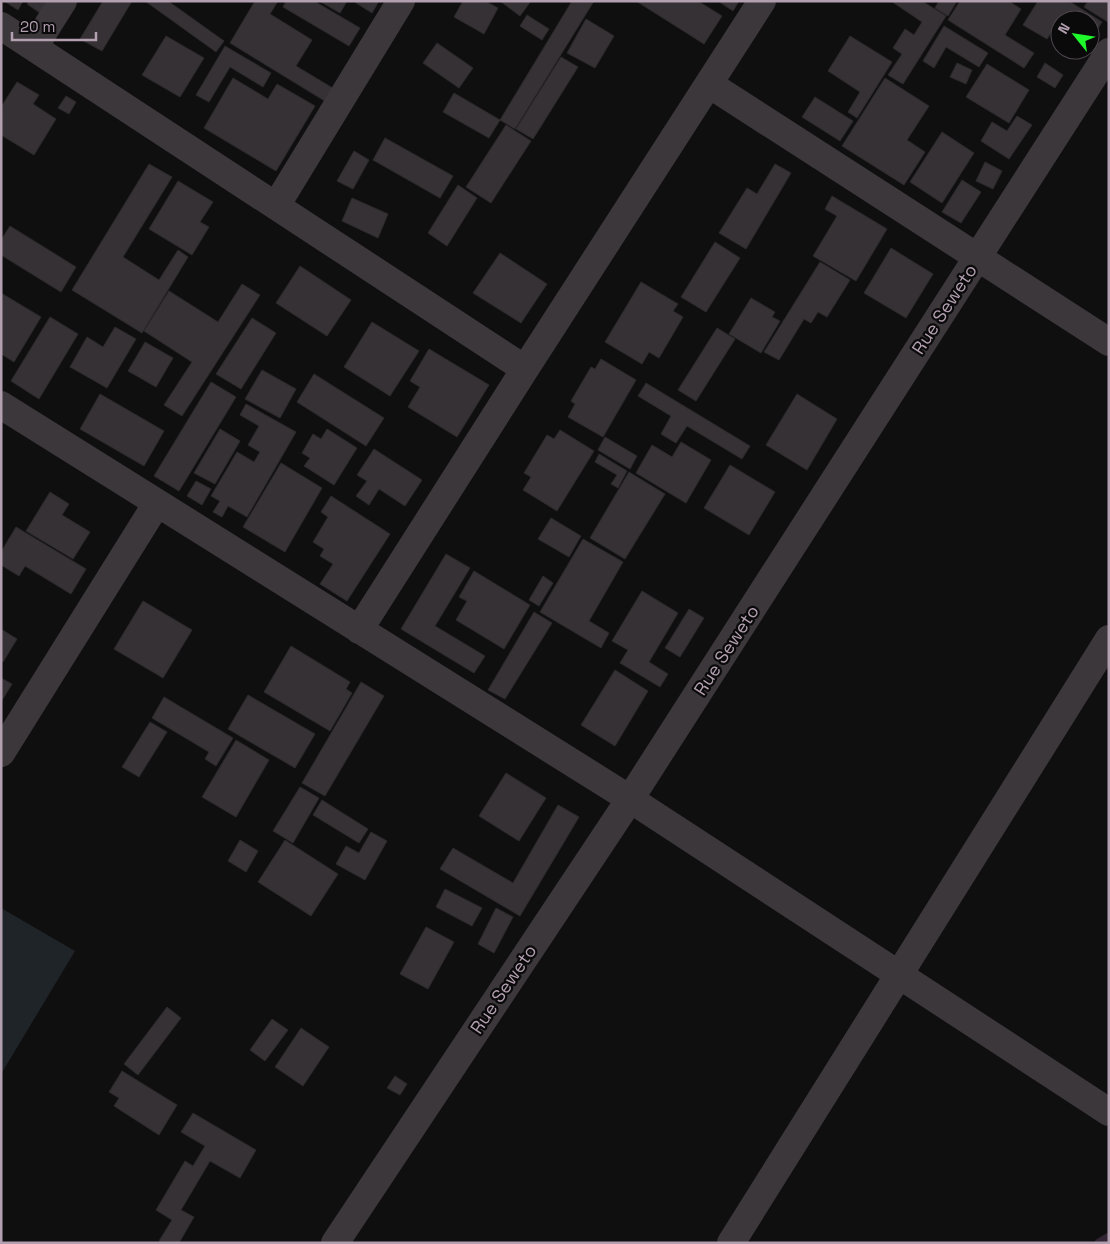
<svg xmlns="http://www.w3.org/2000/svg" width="1110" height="1244" viewBox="0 0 1110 1244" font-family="'Space Grotesk',sans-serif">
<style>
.green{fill:#1f2428}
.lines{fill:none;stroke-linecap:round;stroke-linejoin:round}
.stream{stroke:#322534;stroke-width:9}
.building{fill:#353134;stroke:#2c292b}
.minor{stroke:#3c373b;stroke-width:28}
.labels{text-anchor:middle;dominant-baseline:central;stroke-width:4.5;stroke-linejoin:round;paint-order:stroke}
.street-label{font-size:18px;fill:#b29fb0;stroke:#0b0a0b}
</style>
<rect width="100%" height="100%" fill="#100f10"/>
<path class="green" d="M1 908 75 951 1 1074Z"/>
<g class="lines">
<path class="stream" d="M1099 1243 1109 1237"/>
</g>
<path class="building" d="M4 1H23L18 10Z
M29 1H48L40 13 27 4Z
M103 1H132L102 51 80 39Z
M145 1H168L224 41 216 52Z
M255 1H278L270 14 312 40 296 66 336 90 328 103 230 43Z
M286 1H314L360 28 349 46 283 7Z
M319 1H347L340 13Z
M353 1H379L372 13Z
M463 1H485L498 8 484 34 454 17Z
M500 1H531L520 16Z
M572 1H594L515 129 500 120Z
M636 1H698L722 16 704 44Z
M718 1H739L733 11Z
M891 1H922L946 16 903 84 888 75 902 54 893 48 905 29 914 35 922 22Z
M939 1H957L948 16 935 8Z
M960 1H1009L1021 9 1005 35 1034 53 1024 68 948 20Z
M1038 1H1069L1102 22 1090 41V20H1060V24L1058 22 1047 39 1023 25Z
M1088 1 1109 2 1108 22 1084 7Z
M527 15 549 29 542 40 520 26Z
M586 19 614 36 595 68 567 53Z
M944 26 988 53 979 67 946 47 934 68 923 61Z
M166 36 204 58 180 97 142 75Z
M850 36 892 62 857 118 848 112 860 92 828 71Z
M437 43 473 68 459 88 423 63Z
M225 46 271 73 263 87 230 67 209 102 196 95Z
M561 57 578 67 533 139 516 129Z
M957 63 972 70 966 84 950 77Z
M1045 63 1063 75 1055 88 1037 77Z
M987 64 1029 90 1009 123 966 97Z
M233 78 268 99 277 84 315 106 276 171 204 128Z
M885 78 929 106 907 140 925 152 904 185 842 146Z
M17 82 39 95 33 104 56 119 34 155 1 135V107Z
M454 93 500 120 489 138 443 112Z
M66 96 76 102 69 114 58 108Z
M815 97 853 121 840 141 802 117Z
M1017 116 1032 125 1009 159 981 141 992 122 1007 131Z
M506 125 531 141 491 203 466 187Z
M942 132 974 153 942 203 910 182Z
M385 138 453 176 440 198 373 160Z
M354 151 369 160 353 189 337 181Z
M985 162 1002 171 993 189 976 181Z
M149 164 172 177 123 257 159 280 178 250 188 257 142 333 72 290Z
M775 164 791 173 746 249 719 233 747 188 757 194Z
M962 180 981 192 961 223 942 212Z
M178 181 213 202 200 222 209 227 192 255 149 229Z
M458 185 477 198 447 246 428 233Z
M832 196 887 229 856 281 813 256 837 216 825 209Z
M352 198 388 214 378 238 342 221Z
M10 226 76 267 61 292 1 255V240Z
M715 242 740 258 706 312 681 297Z
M891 248 933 274 906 318 864 293Z
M500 253 547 284 521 323 473 293Z
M820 262 850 280 827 317 818 312 811 323 804 319 779 360 764 352Z
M300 266 351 300 327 336 276 303Z
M641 282 678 304 673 311 683 317 659 358 649 352 642 364 605 342Z
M242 284 260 295 182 416 164 405 192 362 144 331 169 291 218 322Z
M1 293 41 317 14 362 1 354Z
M751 298 775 312 772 317 780 321 761 353 729 334Z
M50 317 78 334 39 399 11 381Z
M252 318 276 333 241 389 216 374Z
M372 322 419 351 390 396 344 367Z
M115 327 136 339 107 388 70 367 87 337 103 347Z
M717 328 735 339 696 401 678 390Z
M145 342 173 358 156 387 128 371Z
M429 349 489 385 457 437 408 407 420 387 410 381Z
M601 359 636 380 603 437 568 417 575 404 571 401 591 367 595 369Z
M262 370 296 389 280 418 245 399Z
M314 374 384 418 366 446 297 402Z
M211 382 236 397 179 491 154 476Z
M646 383 750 446 742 459 687 426 676 443 661 434 671 416 638 396Z
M100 394 164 431 144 466 80 429Z
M797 394 837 419 807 470 766 445Z
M246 404 296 432 247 517 228 506 222 517 213 512 220 501 211 496 237 452 254 462 260 452 248 445 259 426 240 415Z
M220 429 240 441 215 484 194 473Z
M327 429 357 448 334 485 304 466 310 458 302 453 313 434 321 439Z
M560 430 594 451 557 511 523 490 531 477 524 473 547 435 554 439Z
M605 437 637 456 630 469 598 450Z
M681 442 711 460 686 503 636 473 652 445 672 457Z
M374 449 422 480 405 506 379 489 369 505 356 496 367 481 357 475Z
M599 454 627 471 618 488 611 484 617 475 595 462Z
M281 463 322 488 285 552 243 527Z
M730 465 775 492 749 535 704 508Z
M629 472 665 494 625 559 590 538Z
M196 481 211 489 202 505 187 496Z
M50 492 69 504 62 515 90 532 73 559 26 531Z
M331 496 390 534 347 601 320 584 333 564 320 556 324 549 313 542 328 517 321 512Z
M551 518 581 536 569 557 538 539Z
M16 527 86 569 71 594 25 566 19 576 1 565V552Z
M583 539 623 562 589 621 609 633 601 648 540 612Z
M446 554 470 568 435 626 485 656 474 673 401 629Z
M474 571 530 605 504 649 456 620 467 601 459 597Z
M543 576 553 583 539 606 529 600Z
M642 591 678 613 649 662 668 674 660 687 620 663 628 650 612 641Z
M143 601 192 630 163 678 114 649Z
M689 609 704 618 680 657 665 648Z
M534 612 552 623 505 699 488 690Z
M1 629 17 639 3 662 1 661Z
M291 646 350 682 346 689 352 693 330 731 264 692Z
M615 670 648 691 615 746 581 725Z
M1 678 12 684 1 702Z
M361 682 384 696 325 796 302 783Z
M248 695 315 734 295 768 228 729Z
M164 697 233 738 216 766 205 759 209 752 152 718Z
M150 722 167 732 139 777 122 767Z
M236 740 269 760 236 817 202 797Z
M506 773 546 798 519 841 479 816Z
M300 787 319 798 293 843 273 831Z
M322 800 368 829 359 843 313 815Z
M558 805 579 817 520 916 440 869 453 848 513 883Z
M371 832 387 841 365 880 336 864 346 846 359 853Z
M240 840 258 851 246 872 228 861Z
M285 840 338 874 311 916 258 882Z
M445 889 482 908 472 926 436 907Z
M496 908 513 917 494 953 478 944Z
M426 927 454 942 428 989 400 974Z
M167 1007 181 1018 138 1075 124 1064Z
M272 1019 288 1030 265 1061 250 1050Z
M301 1028 329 1047 303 1086 275 1067Z
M122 1071 177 1105 159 1135 114 1106 119 1098 109 1092Z
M395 1076 407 1084 400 1095 387 1088Z
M193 1113 256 1150 240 1178 210 1161 181 1210 194 1217 179 1243H162L159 1241 172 1220 156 1210 185 1161 193 1166 205 1146 181 1132Z"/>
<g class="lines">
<path class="minor" d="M1 26 525 369
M34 47 63 1
M709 84 1109 342
M276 206 401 1
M1 405 630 799 1109 1112
M359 630 525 369 762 1
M1 753 157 503
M335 1243 630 799 1109 52
M731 1243 1109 639"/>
</g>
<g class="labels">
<g class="street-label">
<text transform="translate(944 309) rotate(-57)">Rue Seweto</text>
<text transform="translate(726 650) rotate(-57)">Rue Seweto</text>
<text transform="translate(503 989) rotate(-56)">Rue Seweto</text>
</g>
</g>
<rect width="1110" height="1244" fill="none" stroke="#b29fb0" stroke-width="5"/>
<g transform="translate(1075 35) rotate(300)"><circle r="24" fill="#0b0a0b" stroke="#4e464d"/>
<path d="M0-4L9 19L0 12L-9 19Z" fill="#1ff92c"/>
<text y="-8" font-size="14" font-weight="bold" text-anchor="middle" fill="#b29fb0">N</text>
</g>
<path d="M12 32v8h84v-8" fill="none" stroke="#b29fb0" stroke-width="2.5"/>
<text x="20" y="32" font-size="15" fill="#b29fb0" stroke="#0b0a0b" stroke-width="4" paint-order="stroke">20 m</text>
</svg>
